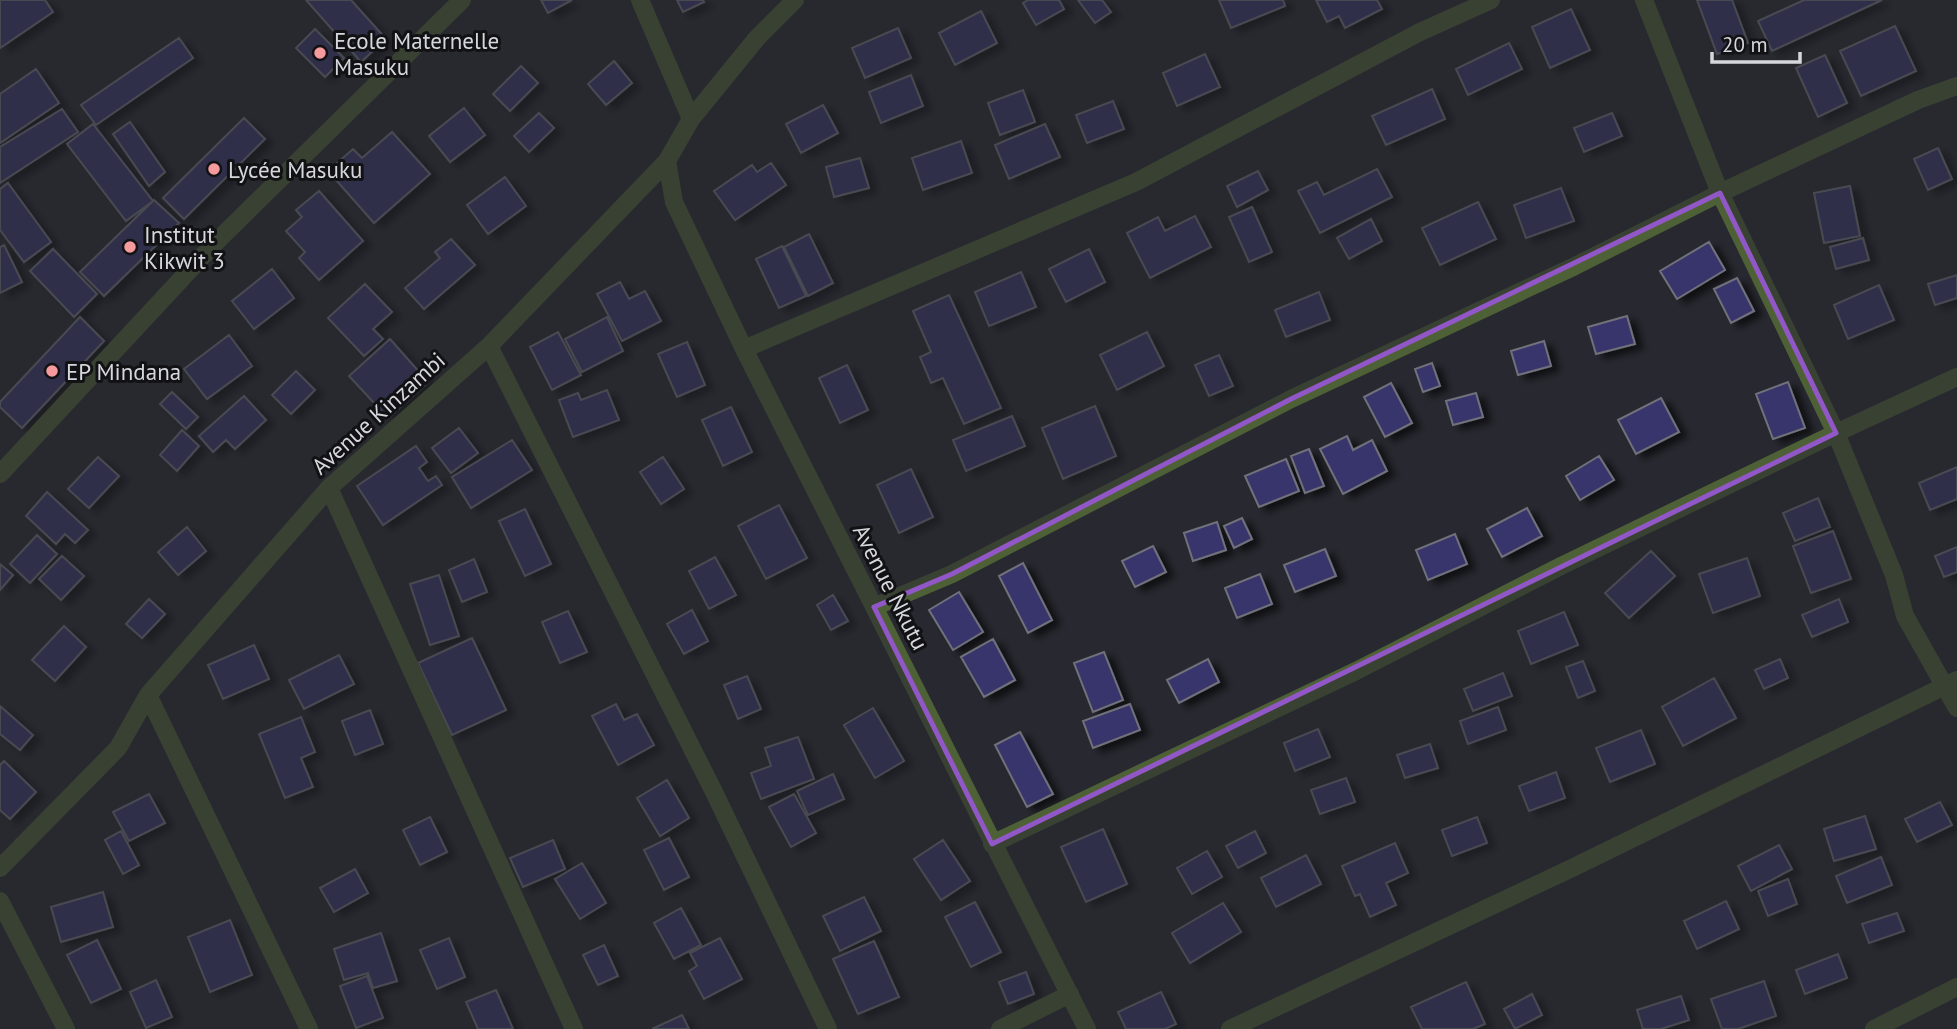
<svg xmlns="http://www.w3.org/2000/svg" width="1957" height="1029" viewBox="0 0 1957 1029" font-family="'PT Sans',sans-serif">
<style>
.building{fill:#38356c;stroke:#70717a;stroke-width:2;filter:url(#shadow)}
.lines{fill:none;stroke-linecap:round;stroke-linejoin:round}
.minor{stroke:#4e6136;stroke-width:18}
.marked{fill:none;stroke:#9257c6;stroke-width:5;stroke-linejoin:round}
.poi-dot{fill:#f59b9d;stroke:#121215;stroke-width:2.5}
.labels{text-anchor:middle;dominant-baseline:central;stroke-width:6;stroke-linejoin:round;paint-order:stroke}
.poi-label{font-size:23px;fill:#d6d7dc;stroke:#121215;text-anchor:start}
.street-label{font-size:23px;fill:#d6d7dc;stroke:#121215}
</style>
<defs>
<filter id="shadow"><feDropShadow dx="8" dy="4.5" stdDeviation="3.5" flood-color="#0009"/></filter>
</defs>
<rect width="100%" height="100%" fill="#282930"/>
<path class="building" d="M0 0H45L53 12 0 48Z
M306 0H351L386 39 361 62Z
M541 0H572L548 13Z
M677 0H703L704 2 683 12Z
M1028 0H1059L1064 9 1036 25 1023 3Z
M1078 0H1102L1111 12 1095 23Z
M1219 0H1283L1285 6 1231 28Z
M1316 0H1377L1382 9 1345 28 1339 16 1327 22Z
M1697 0H1732L1748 43 1717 54Z
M1804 0H1882L1772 51 1758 21Z
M1571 9 1590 50 1550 68 1532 27Z
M981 11 997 43 955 65 939 33Z
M1895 26 1916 71 1861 96 1840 51Z
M898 28 911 58 865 78 852 48Z
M315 29 344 58 325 77 296 48Z
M179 38 193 58 96 125 81 105Z
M1509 43 1522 69 1468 95 1456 69Z
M1205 54 1220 87 1177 106 1163 73Z
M1825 55 1847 103 1818 117 1796 68Z
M614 61 632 83 606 105 588 84Z
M521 66 538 83 510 111 493 94Z
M36 69 59 103 0 143V94Z
M911 75 923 106 881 123 869 92Z
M1432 89 1445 119 1386 145 1372 116Z
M1023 90 1035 122 1000 135 988 103Z
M1113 101 1124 129 1087 143 1076 115Z
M823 105 838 133 801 153 786 124Z
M464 108 485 135 450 162 429 136Z
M62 109 78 132 0 183V147Z
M539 113 554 128 529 152 514 136Z
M1612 113 1622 136 1584 152 1574 128Z
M244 118 265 139 184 219 163 198Z
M130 122 165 172 149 186 113 134Z
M93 124 153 201 126 221 67 144Z
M1045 124 1060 157 1009 179 995 145Z
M392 132 430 174 374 223 328 171 353 149 362 158Z
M961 141 972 173 923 190 912 158Z
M1938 148 1952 179 1928 190 1914 159Z
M860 158 869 188 834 197 826 167Z
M771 163 786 185 735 220 714 191 752 165 757 172Z
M1377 169 1392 197 1320 233 1298 191 1317 182 1324 195Z
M1258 171 1268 190 1237 207 1227 186Z
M505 177 526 206 488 234 467 205Z
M8 183 51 242 24 262 0 230V189Z
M1850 186 1860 236 1824 243 1814 193Z
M1561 188 1574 221 1526 238 1514 205Z
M319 191 363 241 319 280 299 258 305 252 286 231 302 217 296 210Z
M154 200 179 223 104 296 80 272Z
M1478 202 1496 239 1440 265 1422 228Z
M1252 207 1272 252 1249 262 1229 217Z
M1195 216 1211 247 1150 278 1127 233 1158 217 1165 231Z
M1371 219 1382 241 1349 259 1337 238Z
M809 234 833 283 808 296 784 247Z
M1863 238 1869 260 1836 269 1830 247Z
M451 239 475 265 424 309 405 288 440 258 435 252Z
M1709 242 1725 270 1677 299 1660 271Z
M4 245 22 282 0 293V247Z
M782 246 806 296 779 308 756 259Z
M53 249 97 294 74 317 30 271Z
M1089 249 1105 282 1066 302 1049 269Z
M272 269 294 298 254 329 232 301Z
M1021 272 1036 307 989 326 975 292Z
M1957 275V298L1935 305 1928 284Z
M1737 278 1754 311 1731 323 1714 289Z
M620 282 629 299 645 291 661 321 622 341 597 294Z
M365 284 392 312 373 329 383 339 364 356 328 318Z
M1879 285 1894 320 1848 339 1834 305Z
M1319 292 1330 320 1286 337 1275 310Z
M949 295 1001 408 964 424 943 378 931 383 920 357 931 352 913 311Z
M1627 316 1635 344 1596 354 1588 327Z
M80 317 104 341 22 428 0 407V402Z
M607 317 623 351 582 372 565 339Z
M558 332 581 375 552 390 530 347Z
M1147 332 1164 366 1117 390 1100 355Z
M229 335 252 366 207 399 184 369Z
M390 339 428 382 388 418 349 376Z
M1544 341 1551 366 1518 375 1511 351Z
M687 342 705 385 677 397 658 354Z
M1219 355 1233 386 1209 396 1195 365Z
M1432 363 1440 386 1423 392 1415 369Z
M847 365 868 410 840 423 819 378Z
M296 371 315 390 291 414 272 395Z
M1788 382 1805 428 1773 439 1756 394Z
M1391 383 1412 423 1385 437 1364 397Z
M607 390 619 420 573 437 559 400 578 393 581 400Z
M172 392 198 417 186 429 160 404Z
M1476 393 1483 417 1453 425 1446 401Z
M244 396 266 420 235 449 226 440 213 452 199 436Z
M1661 398 1679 432 1636 454 1618 420Z
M1095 406 1116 456 1063 479 1042 428Z
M731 407 752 452 723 466 702 420Z
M1012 416 1025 446 966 471 953 440Z
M459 428 478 453 451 473 432 448Z
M182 430 199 446 177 471 160 455Z
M1347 436 1353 450 1372 440 1387 471 1343 494 1320 449Z
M512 440 532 470 471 508 452 477Z
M416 446 427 462 419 468 428 481 436 476 442 485 383 525 357 486Z
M1309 449 1324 486 1305 493 1291 456Z
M1599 456 1614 480 1580 500 1566 476Z
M98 457 119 476 89 508 68 489Z
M663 457 684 489 661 504 640 472Z
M1286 459 1299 491 1259 507 1245 476Z
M1957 467V499L1930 510 1919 483Z
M911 469 933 517 899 533 877 485Z
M47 492 88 530 75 543 65 534 56 544 26 516Z
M1818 498 1830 527 1795 541 1783 513Z
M779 505 807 558 766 579 738 526Z
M1527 508 1542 536 1502 557 1487 529Z
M525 509 551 564 525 576 499 521Z
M1242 518 1252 539 1234 548 1224 526Z
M1217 522 1226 550 1193 561 1184 533Z
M187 527 206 551 178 575 158 552Z
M1833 531 1851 579 1811 593 1793 546Z
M1455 534 1467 564 1428 580 1416 550Z
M37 535 57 554 30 583 10 564Z
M1153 546 1166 572 1135 587 1122 561Z
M1957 547V572L1944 577 1935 556Z
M1325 549 1336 576 1295 592 1284 565Z
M1651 551 1675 576 1629 618 1605 593Z
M62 556 84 576 61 600 39 579Z
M715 557 736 595 709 609 689 571Z
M1747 558 1760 596 1713 613 1699 574Z
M474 559 487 592 462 602 449 570Z
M1023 563 1052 620 1028 633 999 576Z
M0 564 13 575 0 590Z
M1260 574 1272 604 1237 618 1225 588Z
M439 575 459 636 430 645 410 584Z
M959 592 983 632 953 650 929 610Z
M833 595 848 621 831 630 817 605Z
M149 599 165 614 142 638 126 624Z
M1839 599 1848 622 1812 637 1802 615Z
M692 610 708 641 684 654 667 624Z
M568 611 587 652 560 663 542 622Z
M1564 612 1578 645 1531 664 1518 631Z
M64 626 86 647 55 681 32 660Z
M472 638 506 710 452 735 418 663Z
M993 639 1015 680 984 697 961 657Z
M254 645 269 679 223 699 208 665Z
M1104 652 1123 700 1093 712 1074 663Z
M339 655 354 684 304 709 289 680Z
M1208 659 1219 682 1179 703 1167 680Z
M1780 659 1788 678 1764 689 1755 670Z
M1583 661 1595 691 1578 698 1566 667Z
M1503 673 1512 696 1473 711 1464 689Z
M747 676 761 709 738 719 724 685Z
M1714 678 1736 718 1683 746 1662 707Z
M616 704 624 720 637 714 654 745 618 765 592 716Z
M1130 704 1140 730 1093 748 1083 721Z
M0 706 33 735 20 750 0 734Z
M1498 707 1506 730 1468 744 1460 721Z
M873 708 904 761 875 778 844 725Z
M370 710 383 744 355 755 342 721Z
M301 717 315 752 301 758 313 787 285 798 259 734Z
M1318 729 1330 757 1295 771 1284 743Z
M1641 730 1655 764 1610 782 1596 748Z
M1020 732 1053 794 1027 807 995 745Z
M798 737 814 779 761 799 751 773 771 766 765 748Z
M1430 744 1438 768 1405 778 1397 755Z
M4 761 36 792 10 819 0 810V765Z
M1556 772 1565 798 1529 811 1519 786Z
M833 774 844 799 808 815 797 791Z
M1346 778 1355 802 1320 814 1311 790Z
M667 780 689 818 660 836 637 798Z
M149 794 165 823 129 841 113 812Z
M794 794 816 833 791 847 769 807Z
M1940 802 1952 825 1917 842 1905 819Z
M1865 816 1876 849 1834 861 1824 829Z
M430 817 447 852 420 865 403 830Z
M1477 817 1487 843 1452 856 1442 830Z
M1103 829 1127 884 1086 902 1061 847Z
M121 831 139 865 123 874 105 840Z
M1255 831 1266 853 1238 868 1226 846Z
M669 838 689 877 664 890 644 850Z
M553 840 565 869 523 887 510 858Z
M943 840 970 881 941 900 914 859Z
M1395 843 1408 873 1386 883 1396 905 1370 917 1360 894 1355 896 1342 866Z
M1779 845 1792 869 1751 891 1738 866Z
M1207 851 1222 877 1192 894 1177 868Z
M1306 855 1321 884 1276 907 1261 878Z
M1881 857 1892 885 1847 903 1836 876Z
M582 863 606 903 580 919 555 879Z
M355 869 368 893 334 912 320 888Z
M1788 879 1797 904 1768 916 1758 891Z
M103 892 113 927 61 942 51 907Z
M864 897 881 931 840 951 823 916Z
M1726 901 1739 929 1697 949 1684 921Z
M975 902 1001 952 971 967 945 917Z
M1223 903 1241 932 1190 963 1172 933Z
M681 908 701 945 674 959 654 923Z
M1897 913 1904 931 1869 943 1862 924Z
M230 920 252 975 210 992 188 937Z
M381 933 397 981 373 988 368 973 344 980 334 949Z
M449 938 465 977 437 989 420 950Z
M720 938 742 979 704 999 689 971 697 966 690 953Z
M97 940 121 989 91 1003 67 955Z
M874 941 899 997 858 1014 833 959Z
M604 945 618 976 598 985 583 955Z
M1838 954 1847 978 1805 994 1796 970Z
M1026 972 1034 994 1008 1004 999 982Z
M367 976 383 1018 356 1028 340 986Z
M156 980 172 1017 146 1028 130 992Z
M1764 981 1776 1016 1738 1029H1722L1711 999Z
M1466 982 1485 1024 1473 1029H1422L1411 1007Z
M496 990 513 1029H478L466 1002Z
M1161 992 1176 1024 1165 1029H1126L1118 1012Z
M1532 994 1542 1015 1515 1029 1504 1009Z
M1681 996 1689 1020 1661 1029H1643L1637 1010Z
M682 1015 689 1029H652Z"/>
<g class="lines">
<path class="minor" d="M640 0 691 119
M1644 0 1720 193 1836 433 1894 575 1905 616 1957 708
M667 161 674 202 744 349 1087 1029
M489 346 714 792 828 1029
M744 349 1136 182 1420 32 1491 0
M0 474 212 246 462 0
M329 488 574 1029
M874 607 952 574 1291 399 1573 267 1720 193 1918 100 1957 86
M148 695 309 1029
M992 844 1356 671 1563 565 1836 433 1957 377
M0 868 118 748 148 695 329 488 489 346 667 161 691 119 757 38 795 0
M0 901 66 1029
M1000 1029 1070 994
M1230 1029 1570 869 1957 680
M1874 1029 1957 987"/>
</g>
<path d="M0 0H1957V1029H0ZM1720 193 1836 433 992 844 874 607 952 574 1291 399Z" fill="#282930" fill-opacity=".55" fill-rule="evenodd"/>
<path class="marked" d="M1720 193 1836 433 992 844 874 607 952 574 1291 399Z"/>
<g class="poi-dot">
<circle cx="320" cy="53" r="7"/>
<circle cx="214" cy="169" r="7"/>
<circle cx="130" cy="247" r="7"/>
<circle cx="52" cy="371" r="7"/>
</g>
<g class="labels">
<g class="poi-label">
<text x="334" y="40">Ecole Maternelle<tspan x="334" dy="26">Masuku</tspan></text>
<text x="228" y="169">Lycée Masuku</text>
<text x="144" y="234">Institut<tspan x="144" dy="26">Kikwit 3</tspan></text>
<text x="66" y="371">EP Mindana</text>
</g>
<g class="street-label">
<text transform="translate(378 413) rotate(-42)">Avenue Kinzambi</text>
<text transform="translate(891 587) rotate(63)">Avenue Nkutu</text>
</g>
</g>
<path d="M1712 52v10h88v-10" fill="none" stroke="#d6d7dc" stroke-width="3.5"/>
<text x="1722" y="52" font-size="21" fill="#d6d7dc" stroke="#121215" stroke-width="5" paint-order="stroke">20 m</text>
</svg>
